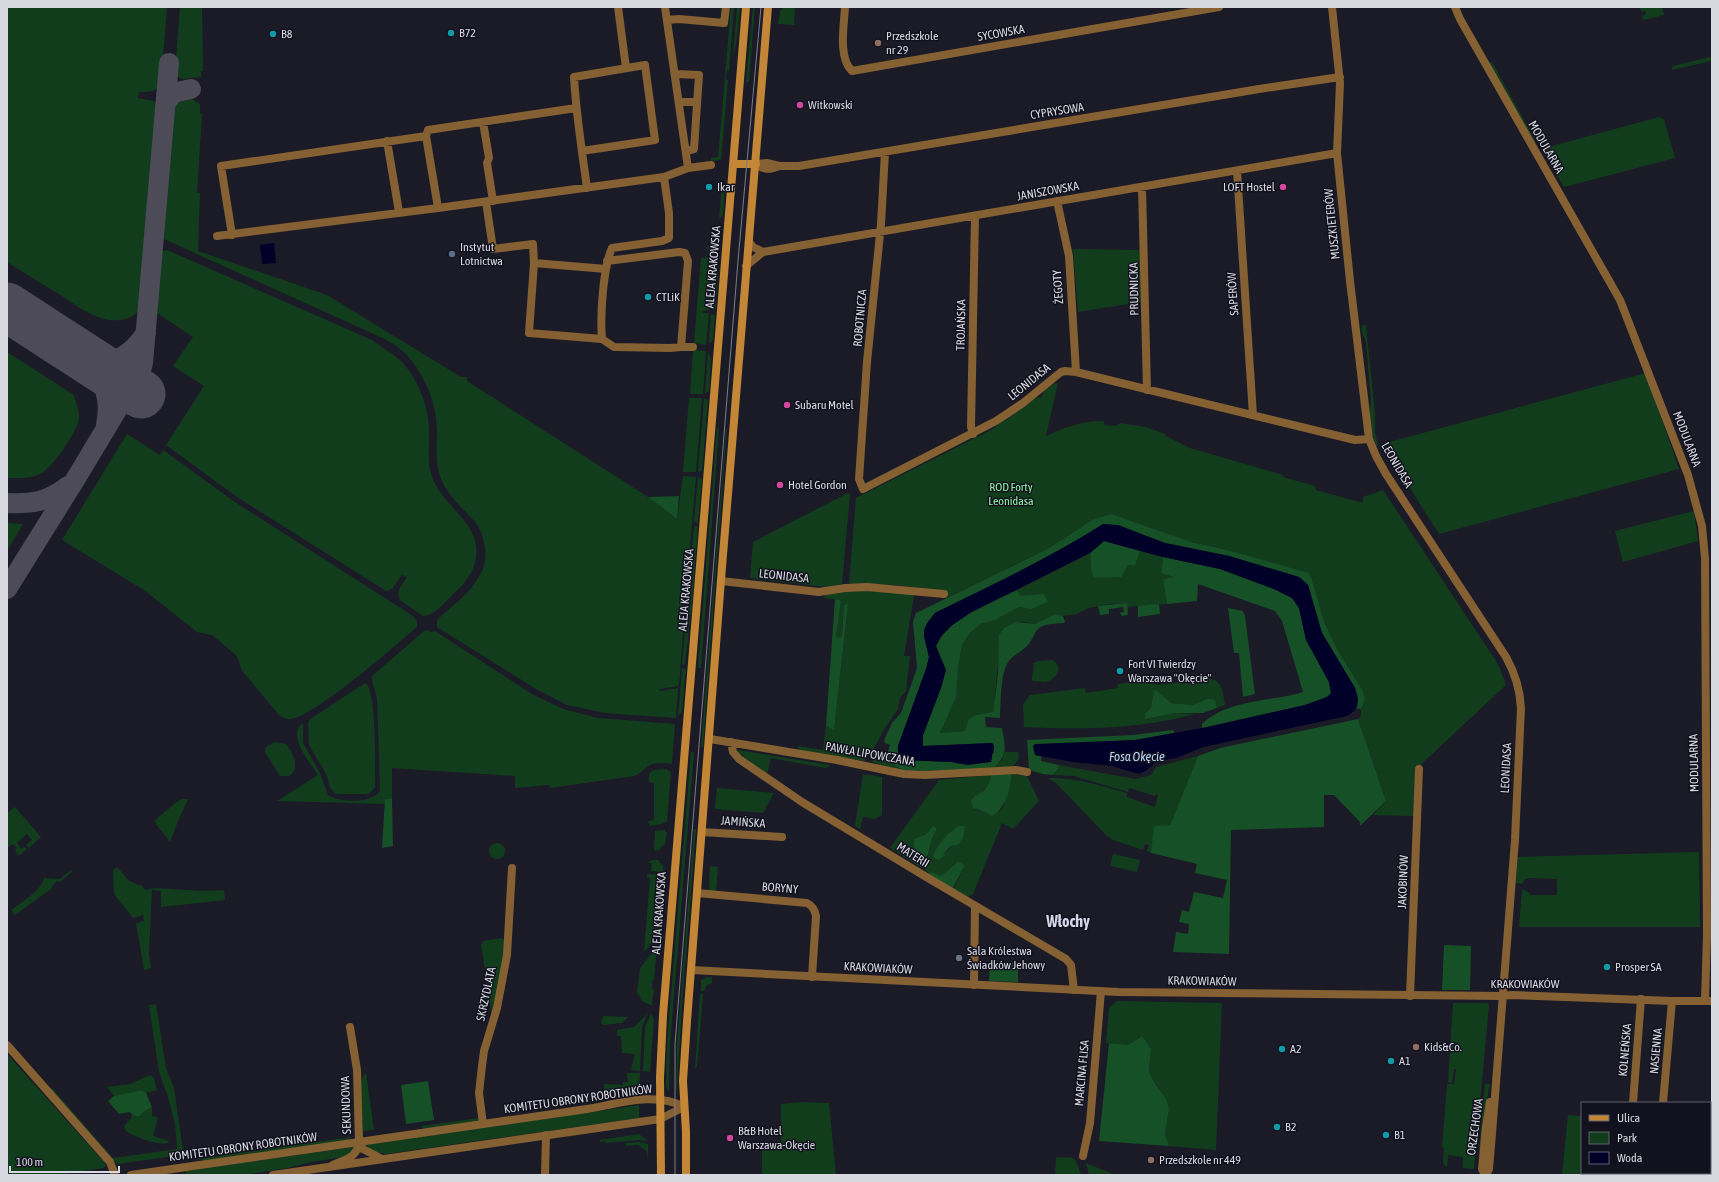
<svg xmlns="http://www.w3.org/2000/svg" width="1719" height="1182" viewBox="0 0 1719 1182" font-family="'Asap Condensed',sans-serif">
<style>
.green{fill:#123d1d;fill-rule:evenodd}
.forest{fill:#165026}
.water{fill:#000028}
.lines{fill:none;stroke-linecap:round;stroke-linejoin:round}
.taxiway{stroke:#4c4b57;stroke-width:20}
.runway{stroke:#4c4b57;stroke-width:49}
.minor{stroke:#856032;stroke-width:8}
.tertiary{stroke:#856032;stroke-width:8}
.secondary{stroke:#c38637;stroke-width:8}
.tram{stroke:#7d7c87;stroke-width:1}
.culture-dot{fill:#0f9aa8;stroke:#12111e;stroke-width:1.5}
.education-dot{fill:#8d6e63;stroke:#12111e;stroke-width:1.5}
.hotel-dot{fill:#d1479c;stroke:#12111e;stroke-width:1.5}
.service-dot{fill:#5c6f8a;stroke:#12111e;stroke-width:1.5}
.worship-dot{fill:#6b7280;stroke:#12111e;stroke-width:1.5}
.labels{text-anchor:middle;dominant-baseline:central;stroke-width:3;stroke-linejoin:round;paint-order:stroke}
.poi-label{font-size:12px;fill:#d8d8e1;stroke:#12111e;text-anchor:start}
.street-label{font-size:12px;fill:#d8d8e1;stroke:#12111e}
.park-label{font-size:12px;fill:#8df1a0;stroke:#12111e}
.water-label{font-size:13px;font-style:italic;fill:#b7d3f7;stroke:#12111e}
.district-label{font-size:16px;font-weight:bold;fill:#d8d7ea;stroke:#12111e}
</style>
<rect width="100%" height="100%" fill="#1b1a27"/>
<path class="green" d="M7 7H167L161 83C156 93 148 92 139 92L138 98 154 101 159 108 142 305C137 319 118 323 105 319 89 315 75 305 62 296 43 285 25 273 7 262Z
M180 7H202L203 71H201V77L182 79 176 75 175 72Z
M731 7H734L729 71H727L726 79 728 80 721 160 711 161V158L718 157Z
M737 7H740L736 45 733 58Z
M753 7H755L749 82H746Z
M784 7H795L794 25 778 24 780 11Z
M1646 7H1662L1664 15 1643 20 1642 16 1646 14 1645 11 1641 12 1640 8Z
M1710 57 1711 61 1672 70V67L1673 66Z
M1492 62 1536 142 1534 143 1488 63Z
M192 99 200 104V114H202L197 193H200L198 251 327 295 461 377H467V381L648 497 677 519 683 476 696 477 684 616 677 617V620L684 619 679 686 659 689 660 691 678 688 676 718 605 713 567 705 536 689 437 627V621L439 618C469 592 501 569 477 524 465 510 446 495 440 476 435 461 437 446 437 430 436 399 422 365 395 345 389 341 382 338 376 335L164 239 161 232 172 112 179 102Z
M1659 117 1664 119 1675 158 1564 187 1542 149 1545 148Z
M722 184 725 185 723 215 719 219Z
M707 246H715L710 310 702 311 703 313H709L706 345 694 343 701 258 709 257Z
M1073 249 1140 250 1141 302 1078 312Z
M167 250 372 340C381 347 392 353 400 360 417 377 428 404 429 428 430 443 427 460 431 474 438 495 454 507 466 523 486 550 475 576 452 595 445 602 434 616 423 616L401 601C394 592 402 586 407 577L402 575 392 589 386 591 237 497 166 445 204 386 173 366 193 337 154 311 159 254 162 251Z
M715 271H718L716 308 712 309Z
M711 314 715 315 713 340 709 344Z
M1363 325H1366L1375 414V432L1378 446H1376C1372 432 1368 417 1371 402L1366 342 1361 329Z
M693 350 706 351 703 394H690Z
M7 352 74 395C76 404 81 414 78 423 74 435 52 469 40 474 30 479 18 478 7 478Z
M708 352 711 358 709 391 705 394Z
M1646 373 1679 469 1439 534 1382 444Z
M1058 383 1046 436C1066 427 1081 421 1104 421V425L1116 426 1120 423 1146 427 1165 434 1166 436 1190 448 1283 475V477L1315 486 1316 490 1363 503V497L1383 490 1496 661 1501 671 1506 685 1415 770 1413 816 1373 815 1386 801 1358 719 1361 716V709L1365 700 1363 691 1337 649 1325 624 1312 580 1228 550 1092 520 1049 548 946 598 942 591 896 585 851 584 849 582 856 498 991 430 1037 397 1041 398C1044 389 1049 385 1058 383Z
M689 398H702L696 472H683Z
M704 398 708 400 702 471 698 472Z
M717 427 719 428 701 668H698Z
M726 428H727L703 747H701Z
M127 434 160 455 163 450 235 502 413 616 417 621V627C397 644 311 720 289 719 286 719 283 717 280 716L242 671 237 656 212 635 197 632 144 590 62 540Z
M698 477 702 479 698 523 694 522Z
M848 493 850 494 842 584 826 587 750 578 753 542Z
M1694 511 1698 541 1623 562 1615 531Z
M7 523 23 524 7 551Z
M694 526H698L691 615 686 616Z
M1140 551 1163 557 1161 573 1175 577 1163 579 1167 604 1127 607V603L1110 604 1089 608 1077 614 1063 616 1055 614 1035 624 1020 621 999 656 993 712 976 715 965 731 940 733 958 668 962 645 970 633 981 624 995 620 1019 607 1031 609 1028 596H1021L1017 590 1090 553 1091 569 1128 565 1135 566Z
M847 590 881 591 914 595 904 656H910L906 691 900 698 898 709 885 728 873 750H868L867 756 864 761 800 750 798 748V746L823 750 826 725 834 731 848 604 844 605 842 636 838 638 836 636 841 602 840 600 824 598 825 594Z
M686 620H690L685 665 682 664Z
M427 630 431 632 435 631 532 694 563 709 598 718 675 724 672 764C666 763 655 762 650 765 644 768 641 774 634 776L550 788 549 785 515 788V776L392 768V798L385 799V804L277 801 318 775C310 762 286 735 303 723V743L320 773 328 795C339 803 374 804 380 790L377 699 372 680V676L424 631Z
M1052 660C1063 666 1059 675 1049 681 1045 683 1038 681 1033 681L1032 679 1034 663 1038 661Z
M682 668 686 669 682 711 678 717Z
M1200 677C1222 679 1222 685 1225 705L1217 708 1216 702 1213 699H1207L1192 705 1171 703 1154 690 1151 707 1148 710 1150 718 1176 713 1195 714C1142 729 1079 730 1024 727L1023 704 1030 695 1085 688 1086 693 1118 688V684L1156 679V685L1200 680Z
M365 683C377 687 375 770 375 787L369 794H336L330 788 326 774 309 745 308 724 309 720Z
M275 742 286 744C293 753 301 768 289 776H280L265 752 266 747Z
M738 750 830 765 829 767 825 768 771 758 767 775 738 753Z
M691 752H694L670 1044 669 1092 666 1086 667 1044Z
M1005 752H1018C1020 757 1017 763 1013 766L993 768 1002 760Z
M879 753H888L887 755 898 754 900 758 894 763 895 766 902 770 874 763 872 761V758Z
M1198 756 1170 825 1151 853 1147 851 1149 845 1145 844 1143 850 1113 840 1106 835 1056 783 1048 778C1079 778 1098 785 1127 793V797L1155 807 1158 795 1156 794 1155 796 1129 788 1128 792 1074 776 1052 775 1058 769 1059 765 1135 779 1151 775 1156 767Z
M666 769 671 772 667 821 662 824 650 826 648 821 654 820V783L649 782V774L653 770Z
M863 774 882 777V815L875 819 863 817 860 829 855 826Z
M1011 774 1027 776 1039 801 1013 829 1002 823 973 894 968 897 954 889 965 865 958 861 940 877 932 872 929 873 921 867C931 857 928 844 936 831L928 832 925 836 917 837 914 847 917 851V856L911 861 890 848 939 780 991 775 989 785 978 795 975 810 987 813 992 816 1001 810 1003 806 1011 781ZM959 826 962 836 944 854 946 855 934 853 952 830Z
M717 788 774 793 763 813 715 809Z
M183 799H188L179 819 170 842 156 824 155 820 178 801Z
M15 807 41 837 29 848 26 845 32 840 27 834 17 843 21 849 24 847 27 849 19 856 15 850 17 848 13 844 7 848V813Z
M694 829H696L682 1007 677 1089 676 1091 677 1044Z
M665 830V832H667L665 844 660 848V850L654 851 655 831Z
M489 851a8 8 0 1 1 16 0a8 8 0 1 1-16 0Z
M1699 852 1700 927H1519L1522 889 1528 892 1530 895H1557V879L1530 878 1525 879 1522 884 1516 883 1518 857Z
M1113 854 1140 860 1137 872 1110 866Z
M652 860H659V862L663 866V872L651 871 652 863H647Z
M710 866 718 867 716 892 709 891Z
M115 868H118L129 881 142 886 145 890 155 888 204 891 224 890 225 900 161 907V891L152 890 149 955 151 968 144 970 136 923 144 921 143 915 133 918 114 894 113 871Z
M71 870 73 871 60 882 57 881 53 885 51 889 15 915 11 910C22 902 41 891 44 878L60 879Z
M647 874 663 875 658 936 644 952 650 878 647 877Z
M502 938 505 941 501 971 492 1017 481 944H483L482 941Z
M657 947 654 980 652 981V989H654L652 1006 642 1001 637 992 640 968Z
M707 977H712V983L707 985 704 991H701V980Z
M700 994H703L697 1067 695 1068Z
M1117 1001 1222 1003 1216 1150 1169 1146 1165 1134 1169 1109 1158 1086 1153 1080 1149 1071 1151 1049 1142 1036 1128 1045 1106 1043 1109 1008Z
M1453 1003H1487L1489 1005 1474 1169 1463 1168V1157L1448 1155 1447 1167 1443 1164 1444 1148 1442 1147 1447 1084H1454L1456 1069H1454L1452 1083 1448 1082Z
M156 1004 166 1068 174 1088 184 1157 182 1155 117 1164 51 1089 52 1088 113 1158 177 1149 175 1124 168 1097 159 1072 149 1005Z
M648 1013 642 1027 640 1071 631 1070 635 1054 622 1053 621 1036H617V1030L634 1027Z
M651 1014 654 1019 650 1072 643 1071 645 1027Z
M603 1016 628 1017 622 1023 603 1025 601 1023Z
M7 1054 104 1162 106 1165 104 1168 54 1175H7Z
M366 1073 374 1130 363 1131 361 1084 363 1076Z
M627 1073H640L639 1088 636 1091 604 1096V1084L623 1085V1082H628Z
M150 1075 154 1078 157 1090 146 1093 142 1090 114 1096 107 1087 130 1084Z
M1485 1084H1490L1484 1116 1481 1151H1479Z
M801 1102 829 1103 836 1175H762V1149L781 1145V1104Z
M639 1105V1118L386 1154 375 1152 367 1147 366 1145Z
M152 1107V1116L158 1118 153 1136 169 1141 168 1143C158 1146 135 1137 126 1131L124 1126 132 1117 131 1115C135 1112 146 1110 152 1107Z
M1568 1115 1582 1116V1173H1605L1604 1175H1562Z
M479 1118 476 1122 424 1129 421 1126Z
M639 1134 648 1141 639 1140 605 1143V1141L600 1142V1140Z
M352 1137 347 1140 207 1161 198 1159Z
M639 1142 648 1144V1165L647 1151 638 1145 626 1146 625 1143Z
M354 1147 353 1151 344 1157 311 1162 288 1168 243 1175H186L185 1171Z
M1056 1157C1078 1158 1074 1155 1081 1175H1055Z
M1086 1163 1115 1175H1089Z"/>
<path class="forest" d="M679 496 677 519 648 497Z
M1111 514 1191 542 1228 550 1308 573 1312 580 1325 624 1337 649 1363 691 1365 700 1361 709 1356 708 1358 699 1355 688 1322 633 1308 585 1299 577 1229 556 1165 543 1118 526 1103 524 1087 535 1014 574 935 613 924 636 929 657 926 669 898 746V754L887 755 890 745 885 743 884 740 892 723 901 713 917 668 913 622 916 613 1049 548 1092 520Z
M1104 541 1140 551 1135 566 1128 565 1121 577 1094 578 1091 569 1090 553Z
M1163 557 1220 569 1274 589 1292 598 1299 608 1306 640 1329 682 1331 693 1327 697 1305 705 1202 728V724C1228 699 1270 702 1303 692L1282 621 1275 611 1198 584 1197 601 1167 604 1163 579 1174 577 1161 573Z
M1017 590 1021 596 1044 594 1048 602 1031 609 1019 607 995 620 981 624 970 633 962 645 958 668 956 697 940 733 965 731 969 719 976 715 993 712 998 674 999 635 1004 628 1017 622 1035 624 1055 614 1063 616 1065 622 1064 623C1056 624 1043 623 1037 630 1034 634 1032 640 1028 645 1022 652 1014 654 1009 661 1000 672 1001 703 1000 718L985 717 986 727 1002 728C1005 745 1009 756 993 768L926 771 903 770 895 766 894 763 900 758 904 760 952 762 959 764 994 753V746L992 743 923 746V735L941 688 945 670 936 646C951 616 988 604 1017 590Z
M835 599 840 600 841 602 836 636 838 638 842 636 844 605 848 604 834 731 826 725Z
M1127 603 1128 614 1127 615 1122 616 1120 613 1124 612 1123 607 1109 609V614L1100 615 1098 606Z
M1159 604 1160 614 1138 617V606Z
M1228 608 1243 611 1245 616 1255 694 1243 697 1239 653H1234Z
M1154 690 1157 691 1171 703 1192 705 1207 699H1213L1216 702 1217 708 1203 713H1176L1145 719V714L1151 707Z
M1358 719 1386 801 1360 826V822L1334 795H1324V827L1231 830 1229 954 1173 952 1176 932 1188 934 1189 924 1179 922 1182 910 1189 912 1194 892 1223 898 1227 880 1195 873 1197 864 1151 853 1154 826 1170 825 1198 756 1220 748Z
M1173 730 1174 733 1135 740 1087 743 1035 755 1041 756V761L1059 765 1058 769 1052 775 1043 774 1029 770 1027 740 1133 735Z
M1003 774H1011C1012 787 1004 811 992 816L987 813 973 808 971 800C981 791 989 791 991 775Z
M392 798 393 846 382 848 385 799Z
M933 826 936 828V831C928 843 931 858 921 867L911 861 917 856C917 851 913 848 914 843 914 835 922 838 926 834 929 832 930 829 933 826Z
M959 826H965L963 837 959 844 951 846 944 853 946 855 938 860 933 857C936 846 949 831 959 826Z
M958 861 965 865 952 890 929 875V873L932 872 940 876C943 875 955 864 958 861Z
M1444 945 1471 946 1470 990H1442Z
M990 962 1018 963V982L989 981Z
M1142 1036 1151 1049 1149 1071 1153 1080 1166 1099 1169 1109 1165 1134 1169 1146 1099 1141 1109 1043 1128 1045Z
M428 1081 434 1120 406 1124 401 1085Z
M142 1090 146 1093 152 1107 143 1112 139 1116H135L129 1112 119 1114 108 1101 114 1096Z"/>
<path class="water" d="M274 243 276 263 262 264 260 245Z
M1103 524 1118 525 1165 543 1229 556 1299 577 1308 585 1322 633 1355 688 1358 699 1357 707 1353 712 1347 716 1203 747 1176 758 1157 761 1147 770 1139 774 1112 766 1073 762 1035 755 1033 746 1035 744 1135 740 1208 727 1305 705 1327 697 1331 693 1329 682 1306 640 1299 608 1292 598 1274 589 1220 569 1163 557 1104 541 1090 553 970 613 951 626 941 636 936 646 946 670 941 688 923 735V746L992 743 994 746 991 762 968 765 952 762 903 760C897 756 898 753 898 746L926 669 929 657 924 636V630L927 623 935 613C992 585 1050 558 1103 524Z"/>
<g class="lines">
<path class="taxiway" d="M166 103 173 93 191 89
M87 359C103 383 112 395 106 425
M87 359C93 360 100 361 106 361 123 361 137 346 146 333
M7 503C33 504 47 502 68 486
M7 589 78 475 141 370 143 363 169 63"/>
<path class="runway" d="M7 307 141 394"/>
<path class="minor" d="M618 7 626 68
M665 7 688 168
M845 7C844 26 838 58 852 71L1219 7
M1332 7 1340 83 1337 153 1350 281 1369 439 1376 456 1386 474 1506 657C1515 673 1520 689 1521 708L1515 840 1492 1134 1489 1169 1486 1175
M1455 7 1460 19 1620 300 1688 475 1702 526 1705 558 1707 934 1705 1001
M667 20 679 19 724 23 726 7
M675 74 699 75 694 149 686 151
M679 102H697
M483 122 489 158 487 163 493 201
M426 136 438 208
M387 141 399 212
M582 151 655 140 645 65 574 77C576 114 582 151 587 188
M885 152 881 224 867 362 859 479 863 489 996 421 1023 403 1061 372 1065 371 1076 372 1355 440 1369 439
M756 164 767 163 779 166H799L1259 89 1340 77
M756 164C764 170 770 170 779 166
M1237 171 1253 415
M1142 187 1147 390
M1057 201 1069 256 1076 372
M486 202 493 249 533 244 534 263
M232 235 221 166 426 136 428 130 576 108
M217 236 438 208 642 180 664 177 688 168 711 165
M749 242 753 247 763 252
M607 261 679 252 685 253 688 261 681 347
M746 266 763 252 1337 153
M606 269 534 263 529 333 602 339 614 347 670 348 681 347H693
M602 339C600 316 603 268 612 248L662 241 669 238V213L664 177
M973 434 971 427 975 216
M721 581 819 592 845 588 867 587 944 594
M710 739 837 760 904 774 925 775 1016 770 1027 772
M731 742 733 752 739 759 802 802 928 878 1066 959 1071 965 1074 990
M702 832 782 837
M697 893 807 903C813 906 815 910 816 916L812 977
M974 985 975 906
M1410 996 1419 769
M1502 996 1512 995 1672 1001H1712
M7 1045 110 1162 115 1175
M1633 1103 1641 999
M1663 1103 1672 1001
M483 1124 479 1093 482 1066 484 1051 497 1008 507 955 512 868
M359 1142 363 1149 382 1159
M1083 1156 1090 1123 1101 991
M333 1165C346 1159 357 1158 359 1142L357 1070 350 1027
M545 1175 546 1135
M1485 1175 1482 1169 1486 1127 1490 1102
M1627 1175V1173
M1657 1175V1173"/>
<path class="tertiary" d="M691 970 1118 992 1502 996
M131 1175 587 1109C618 1104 655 1091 684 1107
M273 1175 660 1119 684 1107"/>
<path class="secondary" d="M733 164H756
M661 1175 660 1078 663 1015 746 7
M686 1175V1132L683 1081 687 1021 722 567 768 7"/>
<path class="tram" d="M675 1175V1044L738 261 761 7"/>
</g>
<g class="culture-dot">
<circle cx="451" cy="33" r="4"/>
<circle cx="273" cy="34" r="4"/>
<circle cx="709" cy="187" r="4"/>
<circle cx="648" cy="297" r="4"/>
<circle cx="1120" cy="671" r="4"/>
<circle cx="1607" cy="967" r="4"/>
<circle cx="1282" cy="1049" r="4"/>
<circle cx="1391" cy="1061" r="4"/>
<circle cx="1277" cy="1127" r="4"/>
<circle cx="1386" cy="1135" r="4"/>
</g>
<g class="education-dot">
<circle cx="878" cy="43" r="4"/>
<circle cx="1416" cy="1047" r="4"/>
<circle cx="1151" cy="1160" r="4"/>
</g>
<g class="hotel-dot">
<circle cx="800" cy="105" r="4"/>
<circle cx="1283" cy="187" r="4"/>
<circle cx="787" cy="405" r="4"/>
<circle cx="780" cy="485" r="4"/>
<circle cx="730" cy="1138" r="4"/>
</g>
<circle class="service-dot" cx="452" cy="254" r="4"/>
<circle class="worship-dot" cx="959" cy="958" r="4"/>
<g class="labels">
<g class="poi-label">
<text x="459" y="33">B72</text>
<text x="281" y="34">B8</text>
<text x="886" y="36">Przedszkole<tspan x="886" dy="14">nr 29</tspan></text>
<text x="808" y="105">Witkowski</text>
<text x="717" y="187">Ikar</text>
<text x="1275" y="187" text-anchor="end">LOFT Hostel</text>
<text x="460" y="247">Instytut<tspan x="460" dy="14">Lotnictwa</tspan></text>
<text x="656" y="297">CTLiK</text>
<text x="795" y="405">Subaru Motel</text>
<text x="788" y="485">Hotel Gordon</text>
<text x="1128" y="664">Fort VI Twierdzy<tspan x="1128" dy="14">Warszawa "Okęcie"</tspan></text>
<text x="967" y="951">Sala Królestwa<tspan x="967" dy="14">Świadków Jehowy</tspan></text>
<text x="1615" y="967">Prosper SA</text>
<text x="1424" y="1047">Kids&amp;Co.</text>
<text x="1290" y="1049">A2</text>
<text x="1399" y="1061">A1</text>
<text x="1285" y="1127">B2</text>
<text x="738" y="1131">B&amp;B Hotel<tspan x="738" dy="14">Warszawa-Okęcie</tspan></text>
<text x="1394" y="1135">B1</text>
<text x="1159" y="1160">Przedszkole nr 449</text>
</g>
<g class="street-label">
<text transform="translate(1001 33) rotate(-10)">SYCOWSKA</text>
<text transform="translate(1057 111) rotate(-9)">CYPRYSOWA</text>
<text transform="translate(1546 147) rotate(60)">MODULARNA</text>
<text transform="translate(1048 191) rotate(-10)">JANISZOWSKA</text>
<text transform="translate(1332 224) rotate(-96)">MUSZKIETERÓW</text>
<text transform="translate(713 267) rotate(-85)">ALEJA KRAKOWSKA</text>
<text transform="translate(1058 287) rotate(-94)">ŻEGOTY</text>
<text transform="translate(1134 289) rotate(-91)">PRUDNICKA</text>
<text transform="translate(1233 294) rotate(-94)">SAPERÓW</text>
<text transform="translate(860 318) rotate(-85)">ROBOTNICZA</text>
<text transform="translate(961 325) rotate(-89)">TROJAŃSKA</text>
<text transform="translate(1029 382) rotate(-39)">LEONIDASA</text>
<text transform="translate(1687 439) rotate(69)">MODULARNA</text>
<text transform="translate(1397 465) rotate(60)">LEONIDASA</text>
<text transform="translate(784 576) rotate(6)">LEONIDASA</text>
<text transform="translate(686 590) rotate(-85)">ALEJA KRAKOWSKA</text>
<text transform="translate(870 754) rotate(10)">PAWŁA LIPOWCZANA</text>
<text transform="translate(1694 763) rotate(-91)">MODULARNA</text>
<text transform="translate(1506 768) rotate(-87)">LEONIDASA</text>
<text transform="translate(743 822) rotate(4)">JAMIŃSKA</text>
<text transform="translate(913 855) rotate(32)">MATERII</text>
<text transform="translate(1403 882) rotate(-88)">JAKOBINÓW</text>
<text transform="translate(780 888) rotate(5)">BORYNY</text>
<text transform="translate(659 913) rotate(-86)">ALEJA KRAKOWSKA</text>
<text transform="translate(878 968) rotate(3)">KRAKOWIAKÓW</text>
<text transform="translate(1202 981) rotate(1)">KRAKOWIAKÓW</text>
<text x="1525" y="984">KRAKOWIAKÓW</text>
<text transform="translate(486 994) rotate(-78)">SKRZYDLATA</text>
<text transform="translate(1625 1050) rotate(-85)">KOLNEŃSKA</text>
<text transform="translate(1656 1051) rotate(-85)">NASIENNA</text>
<text transform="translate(1082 1073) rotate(-85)">MARCINA FLISA</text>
<text transform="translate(578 1099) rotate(-8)">KOMITETU OBRONY ROBOTNIKÓW</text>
<text transform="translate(346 1105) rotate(-92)">SEKUNDOWA</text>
<text transform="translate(1475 1127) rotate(-82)">ORZECHOWA</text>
<text transform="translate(243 1147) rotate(-8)">KOMITETU OBRONY ROBOTNIKÓW</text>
</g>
<g class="park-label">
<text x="1011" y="487">ROD Forty<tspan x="1011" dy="14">Leonidasa</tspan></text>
</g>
<g class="water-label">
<text x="1137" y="756">Fosa Okęcie</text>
</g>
<g class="district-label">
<text x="1068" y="921">Włochy</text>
</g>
</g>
<rect width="1719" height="1182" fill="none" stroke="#d8d8e1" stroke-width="16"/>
<rect x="1581" y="1102" width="130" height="72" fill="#12111e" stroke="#61616c"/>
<rect x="1589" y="1115" width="20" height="6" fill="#c38637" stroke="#61616c"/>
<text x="1617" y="1122" font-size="12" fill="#d8d8e1">Ulica</text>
<rect x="1589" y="1132" width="20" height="12" fill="#123d1d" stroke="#61616c"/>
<text x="1617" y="1142" font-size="12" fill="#d8d8e1">Park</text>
<rect x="1589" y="1152" width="20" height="12" fill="#000028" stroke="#61616c"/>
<text x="1617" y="1162" font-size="12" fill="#d8d8e1">Woda</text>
<path d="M10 1166v6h109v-6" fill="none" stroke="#d8d8e1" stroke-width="2"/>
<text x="16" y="1166" font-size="12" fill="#d8d8e1" stroke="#12111e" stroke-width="3" paint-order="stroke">100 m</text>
</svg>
